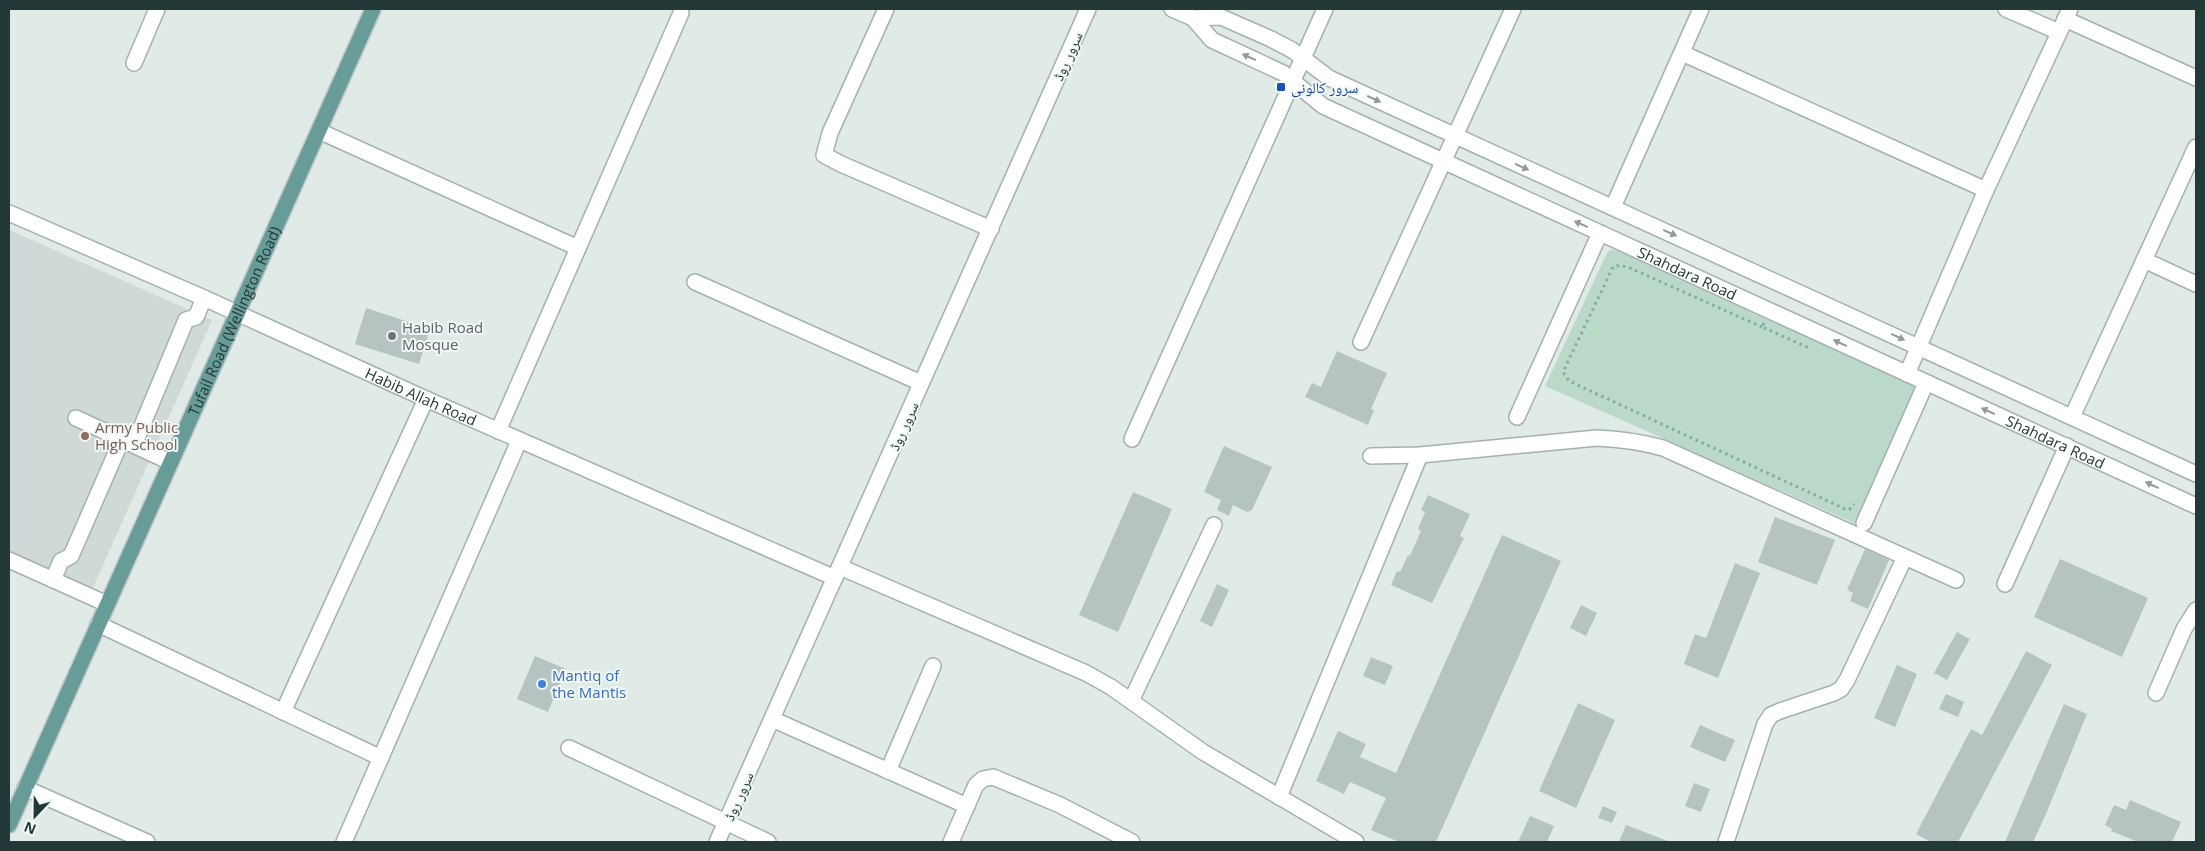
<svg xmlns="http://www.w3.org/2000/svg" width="2205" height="851" viewBox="0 0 2205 851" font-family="'Open Sans','Noto Naskh Arabic',sans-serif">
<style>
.built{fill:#cfd9d7}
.green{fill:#bbd9c9}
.building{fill:#b6c4c1}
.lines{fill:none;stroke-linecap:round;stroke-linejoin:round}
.minor-casing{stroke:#a3b1af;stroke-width:18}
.major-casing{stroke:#bdc4c3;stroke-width:18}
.path{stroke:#83aba6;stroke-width:3;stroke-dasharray:2.5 4;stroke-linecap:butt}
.minor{stroke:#fff;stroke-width:15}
.major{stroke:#689c99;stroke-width:15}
.oneway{fill:#909c9b}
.transit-dot{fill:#1a4fb4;stroke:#f0f7f5;stroke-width:2}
.worship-dot{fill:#6b7280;stroke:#f0f7f5;stroke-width:2}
.education-dot{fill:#8d6e63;stroke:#f0f7f5;stroke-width:2}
.shop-dot{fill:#3f7fe0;stroke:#f0f7f5;stroke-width:2}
.labels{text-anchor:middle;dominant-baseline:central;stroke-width:4;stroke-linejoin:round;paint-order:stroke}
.street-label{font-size:15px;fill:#223937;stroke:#f0f7f5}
.transit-label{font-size:15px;fill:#164399;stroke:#f0f7f5;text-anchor:start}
.worship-label{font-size:15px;fill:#5b616d;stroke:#f0f7f5;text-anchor:start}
.education-label{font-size:15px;fill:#785e54;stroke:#f0f7f5;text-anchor:start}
.shop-label{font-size:15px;fill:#366cbe;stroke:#f0f7f5;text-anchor:start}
</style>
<rect width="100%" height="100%" fill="#e0eae7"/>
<path class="built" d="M9 230 212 320 92 590 9 553Z"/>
<path class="green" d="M1610 250 1620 251 1910 382C1914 387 1916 389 1915 396L1856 524 1545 386 1607 253Z"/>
<path class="building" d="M366 308 430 329 419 364 355 344Z
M1337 351 1387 373 1371 409 1374 410 1368 425 1305 397 1312 383 1321 387Z
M1224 446 1272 467 1252 510 1247 512 1233 505 1229 516 1217 510 1221 500 1204 492Z
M1133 492 1172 509 1118 632 1079 615Z
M1428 495 1470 514 1460 536 1464 538 1432 603 1391 585 1397 571 1400 572 1408 555 1410 556 1421 531 1418 529 1425 512 1421 510Z
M1775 517 1835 540 1817 585 1758 562Z
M1502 535 1561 561 1436 842H1399L1371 830 1386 798 1350 782 1344 794 1316 781 1338 731 1366 744 1360 757 1396 773Z
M1865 549 1889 560 1868 609 1850 601 1853 593 1847 590Z
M2060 559 2148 598 2122 657 2034 617Z
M1735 563 1760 573 1718 678 1684 664 1695 634 1706 638Z
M1217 584 1229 590 1212 627 1200 621Z
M1581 605 1597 613 1586 636 1570 628Z
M1957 632 1970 639 1947 680 1934 673Z
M2026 651 2052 665 1958 842H1931L1916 834 1971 729 1982 735Z
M535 656 566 669 548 712 517 699Z
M1371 657 1393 666 1385 685 1363 676Z
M1897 665 1917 674 1895 727 1874 718Z
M1946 694 1964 702 1958 717 1939 709Z
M1578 703 1615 720 1576 808 1539 791Z
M2064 704 2087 714 2046 814 2033 842H2005Z
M1700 725 1735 740 1725 762 1690 747Z
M1694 783 1710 789 1701 812 1685 806Z
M2130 800 2181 822 2172 842H2138L2111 831 2112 829 2105 825 2114 805 2126 810Z
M1603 806 1617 812 1612 823 1598 818Z
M1530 816 1554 826 1547 842H1518Z
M1626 825 1668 841V842H1619Z"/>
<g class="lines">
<defs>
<g id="minor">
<path d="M886 9 830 133 824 155 841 164 991 229"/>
<path d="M1172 9 1193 18 1221 17 1271 39 1292 50 1329 78 1342 84 2196 474"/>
<path d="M2006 9 2059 32"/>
<path id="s1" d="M1193 18 1212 40 1283 73 1323 106 2196 506"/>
<path d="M2065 19 2196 78"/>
<path d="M1682 53 1986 190"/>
<path d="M134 63 157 9"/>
<path d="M319 131 578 248"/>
<path d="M1613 207 1701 9"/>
<path id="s2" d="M9 213 204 298 426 399 835 578"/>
<path d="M2144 260 2196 284"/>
<path d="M695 282 921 383"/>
<path d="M1361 342 1513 9"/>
<path d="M1907 374 1986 190 2070 9"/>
<path d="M1517 417 1600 233"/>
<path d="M2072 417 2196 147"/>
<path d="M76 418 170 462"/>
<path d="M498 431 681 13"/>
<path d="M1132 439 1325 9"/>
<path d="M134 445 186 320 196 317 204 298"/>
<path d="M1371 456 1420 455 1597 438C1621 439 1641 442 1663 448L1956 580"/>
<path d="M1864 523 1926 383"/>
<path d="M9 560 107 604"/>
<path d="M840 567 1086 673 1111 687 1203 752 1356 842"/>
<path d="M53 580 61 561 71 556 122 439"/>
<path d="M2005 584 2067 446"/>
<path d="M98 624 381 758"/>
<path d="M2156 693 2184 629 2196 610"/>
<path d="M1131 701 1214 525"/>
<path d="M283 712 426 399"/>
<path d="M772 719 967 806"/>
<path d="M569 748 768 842"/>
<path d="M888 771 933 666"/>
<path d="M25 788 147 842"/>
<path d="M1279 797 1420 455"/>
<path d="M344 842 519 441"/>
<path d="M717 842 1088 9"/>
<path d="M951 842 976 785 983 779 993 777 1060 805 1132 842"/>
<path d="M1726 842 1765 724 1771 715 1780 711 1834 693 1841 689 1847 680 1905 557"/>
</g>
<g id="major">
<path id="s3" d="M9 825 373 9"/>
</g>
</defs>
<use href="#minor" class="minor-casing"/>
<use href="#major" class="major-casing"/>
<path class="path" d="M1764 323 1762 327 1809 348
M1762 327 1630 268 1620 265 1613 267 1563 372 1569 381 1845 509 1849 510 1854 504"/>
<use href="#minor" class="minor"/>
<use href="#major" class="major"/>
</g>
<defs><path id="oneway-solid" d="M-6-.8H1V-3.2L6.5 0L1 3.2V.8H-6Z" transform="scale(1.25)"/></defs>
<g class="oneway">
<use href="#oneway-solid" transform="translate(1249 57) rotate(-156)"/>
<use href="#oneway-solid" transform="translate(1374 99) rotate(25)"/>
<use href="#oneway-solid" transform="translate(1522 167) rotate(24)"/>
<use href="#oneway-solid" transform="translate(1581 224) rotate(-156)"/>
<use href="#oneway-solid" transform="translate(1670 233) rotate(24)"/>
<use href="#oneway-solid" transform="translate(1898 337) rotate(25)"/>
<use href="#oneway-solid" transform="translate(1840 343) rotate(-155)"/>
<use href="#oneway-solid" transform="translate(1988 411) rotate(-156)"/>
<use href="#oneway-solid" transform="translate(2152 485) rotate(-155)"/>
</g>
<rect class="transit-dot" x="1276" y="82" width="10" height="10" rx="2.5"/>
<circle class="worship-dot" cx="392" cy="336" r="5"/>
<circle class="education-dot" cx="85" cy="436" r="5"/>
<circle class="shop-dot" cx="542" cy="684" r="5"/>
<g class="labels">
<g class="street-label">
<text transform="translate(1067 56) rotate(-66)">سرور روڈ</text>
<text stroke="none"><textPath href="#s1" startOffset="560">Shahdara Road</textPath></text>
<text stroke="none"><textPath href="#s3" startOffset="552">Tufail Road (Wellington Road)</textPath></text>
<text stroke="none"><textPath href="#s2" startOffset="451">Habib Allah Road</textPath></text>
<text transform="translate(903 426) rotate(-66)">سرور روڈ</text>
<text stroke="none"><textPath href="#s1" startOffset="965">Shahdara Road</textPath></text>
<text transform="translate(738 796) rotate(-66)">سرور روڈ</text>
</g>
<g class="transit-label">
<text x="1291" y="87">سرور کالونی</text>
</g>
<g class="worship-label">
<text x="402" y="327">Habib Road<tspan x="402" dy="17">Mosque</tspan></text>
</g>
<g class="education-label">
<text x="95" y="427">Army Public<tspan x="95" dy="17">High School</tspan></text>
</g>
<g class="shop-label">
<text x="552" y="675">Mantiq of<tspan x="552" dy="17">the Mantis</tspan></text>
</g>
</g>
<rect width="2205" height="851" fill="none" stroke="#223937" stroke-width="20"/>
<g transform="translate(35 816) rotate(202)" stroke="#f0f7f5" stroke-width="4" paint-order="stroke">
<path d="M0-4L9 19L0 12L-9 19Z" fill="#223937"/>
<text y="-8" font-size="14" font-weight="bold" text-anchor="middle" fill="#223937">N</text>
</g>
</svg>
